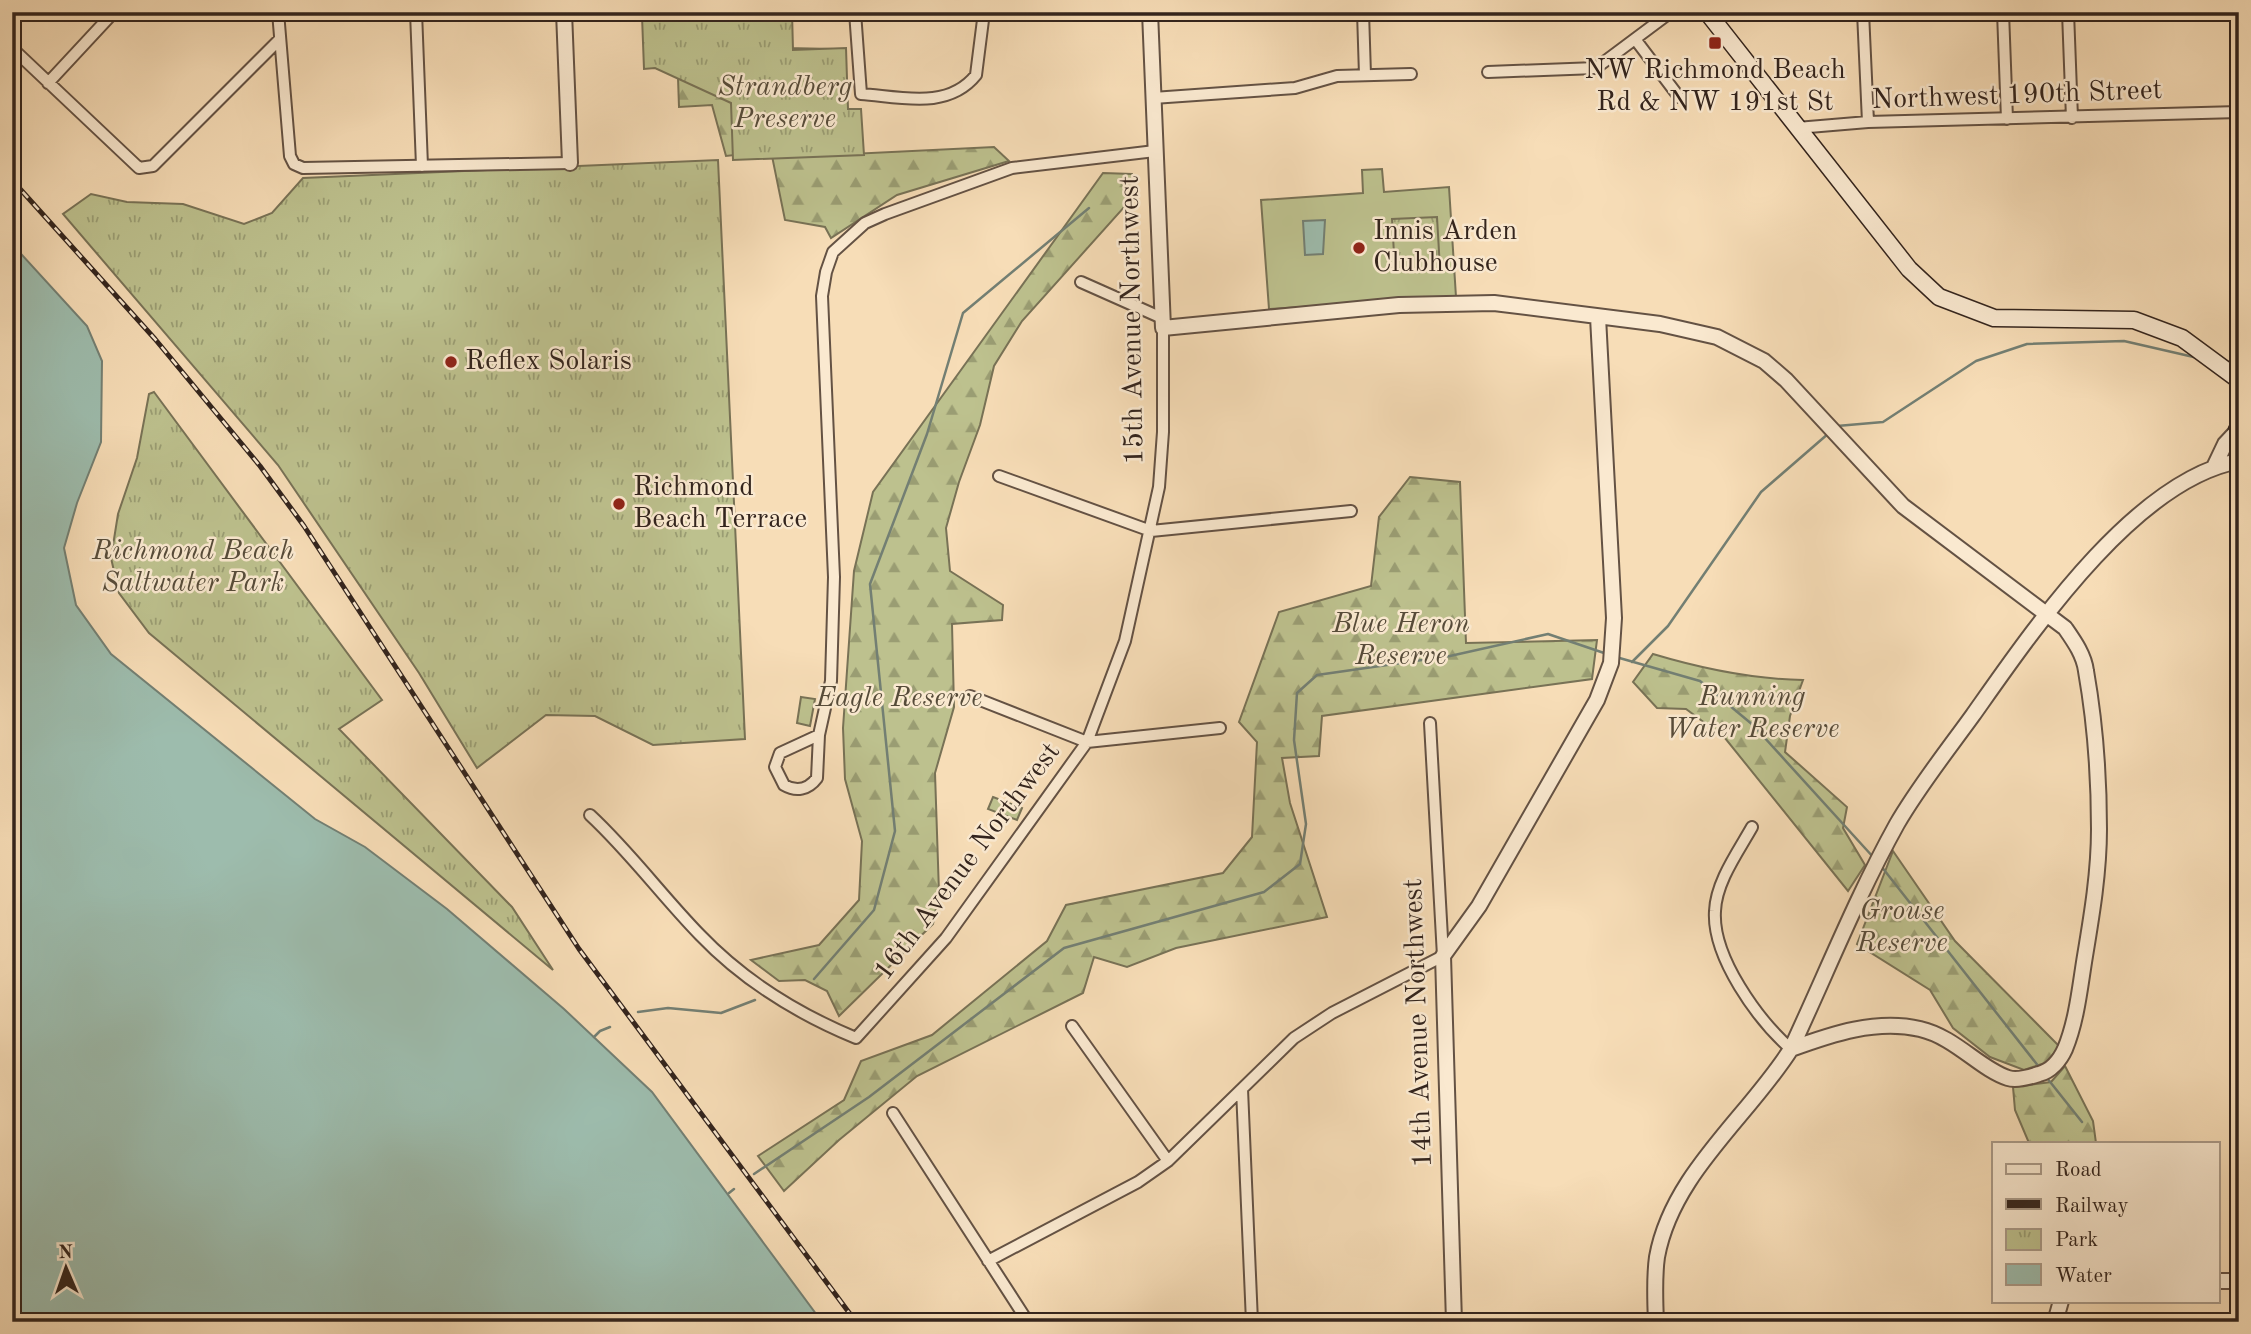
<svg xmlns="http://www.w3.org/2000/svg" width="2251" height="1334" viewBox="0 0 2251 1334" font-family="'Old Standard TT',serif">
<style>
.green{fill:#bdc18e;stroke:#787256;stroke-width:2}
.forest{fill:url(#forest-firs);stroke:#787256;stroke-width:2}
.park{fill:url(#park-tufts);stroke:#787256;stroke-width:2}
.water{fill:#9dbcad;stroke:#737f73;stroke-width:2}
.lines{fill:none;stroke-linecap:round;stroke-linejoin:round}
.stream{stroke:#737f73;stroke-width:2.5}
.minor-casing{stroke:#645244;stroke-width:14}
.tertiary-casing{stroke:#645244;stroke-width:18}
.secondary-casing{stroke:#33241d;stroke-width:19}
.minor{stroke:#fae9d0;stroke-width:10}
.tertiary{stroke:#fae9d0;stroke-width:14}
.secondary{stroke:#fae9d0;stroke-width:16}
.rail-casing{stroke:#33241d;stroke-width:5}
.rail{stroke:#fae9d0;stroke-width:2.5;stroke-dasharray:8;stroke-linecap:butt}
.poi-dot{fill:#8f2418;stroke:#fae9d0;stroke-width:2.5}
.labels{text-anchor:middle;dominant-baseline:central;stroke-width:5;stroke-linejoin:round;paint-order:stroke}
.poi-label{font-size:28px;fill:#33241d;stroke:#fae9d0;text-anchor:start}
.park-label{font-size:28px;font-style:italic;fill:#564b39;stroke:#fae9d0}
.street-label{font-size:28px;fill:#33241d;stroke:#fae9d0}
</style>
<defs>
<pattern id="forest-firs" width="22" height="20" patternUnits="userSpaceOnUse" patternTransform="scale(1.75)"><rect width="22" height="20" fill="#bdc18e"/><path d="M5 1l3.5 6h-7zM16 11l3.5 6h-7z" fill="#9a9d73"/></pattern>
<pattern id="park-tufts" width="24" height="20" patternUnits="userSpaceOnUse" patternTransform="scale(1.75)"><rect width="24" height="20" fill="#bdc18e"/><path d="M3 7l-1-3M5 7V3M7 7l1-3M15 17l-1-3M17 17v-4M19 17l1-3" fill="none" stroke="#9a9d73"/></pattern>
</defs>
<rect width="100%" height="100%" fill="#f7ddb7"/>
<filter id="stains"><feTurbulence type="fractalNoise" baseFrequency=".00286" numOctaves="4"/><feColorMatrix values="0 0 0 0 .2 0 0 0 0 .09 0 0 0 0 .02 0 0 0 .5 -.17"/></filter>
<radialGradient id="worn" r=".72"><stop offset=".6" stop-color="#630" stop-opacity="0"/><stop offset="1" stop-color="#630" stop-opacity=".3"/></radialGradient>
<path class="green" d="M1382 169 1384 192 1449 187 1456 297 1269 309 1261 200 1363 193 1362 170Z
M801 697 815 699 810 726 797 723Z
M993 797 1022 808 1017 820 988 809Z"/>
<path class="forest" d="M695 12H787L786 48 833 49 851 154 994 147 1009 161 897 195 831 238 825 227 785 220 771 151 726 156 712 105 679 107 676 19Z
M1103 173 1132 174 1135 195 1022 321 994 366 980 425 959 482 946 528 950 571 1003 605 1002 620 952 624 954 707 935 773 939 893 933 924 839 1016 827 991 805 980 779 981 751 960 819 945 859 900 862 841 845 779 843 728 854 571 873 492Z
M1410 477 1460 482 1466 643 1597 640 1592 679 1322 716 1319 756 1282 758 1290 803 1327 917 1176 948 1127 967 1094 957 1083 993 917 1076 839 1140 784 1191 758 1156 844 1100 861 1061 932 1035 1047 941 1066 905 1223 873 1252 837 1257 742 1239 722 1279 612 1371 586 1379 517Z
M1653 654C1703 669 1751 679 1803 680L1790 716 1785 752 1847 807 1843 828 1865 865 1848 891 1725 738 1686 709 1657 708 1633 682Z
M1893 851 1955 941 2060 1047 2045 1063 2024 1070 1990 1057 1953 1028 1930 990 1857 944Z
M2065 1066 2093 1121 2096 1143H2029L2015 1110 2013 1087 2051 1082Z"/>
<path class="park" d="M792 12 793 50 846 48 848 109H861L864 155 733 160 731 103 655 68 644 69 642 16Z
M718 160 745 739 653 745 595 716 546 715 477 768 419 673 278 465 63 214 91 194 127 202 183 204 244 224 272 213 303 178Z
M1437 217 1440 269 1395 271 1392 219Z
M154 392 382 700 339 729 512 907 553 970 149 633 119 593 111 558 118 514 137 458 149 394Z"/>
<path class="water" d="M1325 220 1323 254 1305 255 1303 221Z
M12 244 87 326 102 361 101 442 77 503 64 548 76 605 111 654 315 819 365 847 447 909 564 1009 652 1092 822 1322H12Z"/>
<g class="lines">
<path class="stream" d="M1837 426 1883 422 1976 361 2027 344 2124 341 2198 358
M1616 657 1700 681 1753 725 1874 858
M1632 662 1668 626 1761 492 1829 433
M1881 866 2039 1067
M814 979 874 910 895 831 870 584 927 434 963 313 1089 208
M638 1012 668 1008 721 1013 755 1000
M594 1037 600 1031 610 1027
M2047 1078 2082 1122
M754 1174 869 1097 1064 948 1264 892 1300 864 1306 824 1294 740 1297 693 1317 675 1450 656 1548 634 1607 654
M729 1193 734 1189"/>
<defs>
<path id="minor" d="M278 12 290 156 294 164 303 168 570 163
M416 12 422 166
M855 12 861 94C901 97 948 110 976 75L984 12
M1363 12 1365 75
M1863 12 1868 122
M2003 12 2007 119
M2068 12 2072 118
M1635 39 1679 97
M12 48 139 168 153 166 280 39
M1488 72 1596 68 1671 12
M48 83 114 12
M1153 98 1295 88 1337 76 1411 74
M1797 128 1868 122 2239 112
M1081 282 1162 318
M999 476 1151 531 1351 511
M970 696 1087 742 1220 728
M819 735 780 753 775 767 784 785C796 792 808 790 817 778L819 735 831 681 834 577 822 296 826 272 833 252 865 223 885 214 1012 168 1155 151
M590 815C630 852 662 896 700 935 744 981 798 1014 856 1038L946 938 1087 742 1125 641 1159 487 1163 432V328
M1752 827C1738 852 1716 882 1715 911 1712 957 1758 1020 1791 1049
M1072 1026 1168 1161
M1242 1089 1252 1322
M893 1113 1028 1322
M988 1261 1138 1182 1168 1161 1294 1038 1332 1013 1443 956 1430 723"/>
<path id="tertiary" d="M564 12 570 163
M1150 12 1163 328 1399 305 1494 303 1660 324 1717 337 1764 361 1786 380 1903 506 2065 628C2074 641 2084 655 2086 671 2095 722 2099 778 2099 829 2099 872 2092 914 2085 956 2080 986 2077 1020 2065 1049 2060 1060 2051 1071 2039 1074 2030 1077 2017 1081 2008 1078 1980 1069 1955 1037 1920 1029 1876 1019 1832 1034 1791 1049
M2215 465 2225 444 2239 429
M2218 1281H2239
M1454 1322 1443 956 1479 906 1597 700 1611 663 1614 618 1598 317
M1656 1322C1655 1300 1654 1278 1657 1257 1672 1174 1748 1117 1791 1049 1826 974 1857 896 1897 824 1919 786 1947 751 1973 715 2031 633 2134 480 2239 461
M2055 1322 2061 1301"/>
<path id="secondary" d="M1707 12 1909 269 1939 297 1994 318 2134 320 2182 338 2239 380
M2237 430 2239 427"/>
</defs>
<use href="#minor" class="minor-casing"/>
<use href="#tertiary" class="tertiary-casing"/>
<use href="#secondary" class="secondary-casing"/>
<use href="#minor" class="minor"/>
<use href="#tertiary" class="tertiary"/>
<use href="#secondary" class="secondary"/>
<defs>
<path id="rail" d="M12 180 155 339 260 466 304 526 579 949 856 1322"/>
</defs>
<use href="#rail" class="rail-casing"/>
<use href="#rail" class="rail"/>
</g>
<g class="poi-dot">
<rect x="1708" y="36" width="14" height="14" rx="3.5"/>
<circle cx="1359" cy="248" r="7"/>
<circle cx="451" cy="362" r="7"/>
<circle cx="619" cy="504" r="7"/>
</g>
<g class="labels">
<g class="poi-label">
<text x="1715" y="71" text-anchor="middle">NW Richmond Beach<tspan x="1715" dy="32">Rd &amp; NW 191st St</tspan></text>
<text x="1373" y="232">Innis Arden<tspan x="1373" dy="32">Clubhouse</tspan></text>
<text x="465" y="362">Reflex Solaris</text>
<text x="633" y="488">Richmond<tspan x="633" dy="32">Beach Terrace</tspan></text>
</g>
<g class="park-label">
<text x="785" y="88">Strandberg<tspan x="785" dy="32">Preserve</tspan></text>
<text x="193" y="552">Richmond Beach<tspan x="193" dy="32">Saltwater Park</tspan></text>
<text x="1401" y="625">Blue Heron<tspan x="1401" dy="32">Reserve</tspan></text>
<text x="1752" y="698">Running<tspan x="1752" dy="32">Water Reserve</tspan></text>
<text x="899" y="699">Eagle Reserve</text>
<text x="1902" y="912">Grouse<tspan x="1902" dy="32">Reserve</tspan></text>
</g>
<g class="street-label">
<text transform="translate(2017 96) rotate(-2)">Northwest 190th Street</text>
<text transform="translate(1133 320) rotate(-91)">15th Avenue Northwest</text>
<text transform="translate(968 862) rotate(-53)">16th Avenue Northwest</text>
<text transform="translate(1419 1023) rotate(-92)">14th Avenue Northwest</text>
</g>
</g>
<rect width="2251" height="1334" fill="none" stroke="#f7ddb7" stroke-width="42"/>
<rect x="14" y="14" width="2223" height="1306" fill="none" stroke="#33241d" stroke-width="3.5"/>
<rect x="21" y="21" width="2209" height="1292" fill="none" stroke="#33241d" stroke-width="2"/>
<rect x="1992" y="1142" width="228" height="161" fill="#fae9d0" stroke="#aa9a88" stroke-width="2"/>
<rect x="2006" y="1164" width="35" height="10" fill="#fae9d0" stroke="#aa9a88" stroke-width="2"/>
<text x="2055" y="1176" font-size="21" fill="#33241d">Road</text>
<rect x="2006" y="1199" width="35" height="10" fill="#33241d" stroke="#aa9a88" stroke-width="2"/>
<text x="2055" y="1212" font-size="21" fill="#33241d">Railway</text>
<rect x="2006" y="1229" width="35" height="21" fill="url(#park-tufts)" stroke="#aa9a88" stroke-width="2"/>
<text x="2055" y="1246" font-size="21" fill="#33241d">Park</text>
<rect x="2006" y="1264" width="35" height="21" fill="#9dbcad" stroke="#aa9a88" stroke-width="2"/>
<text x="2055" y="1282" font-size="21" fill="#33241d">Water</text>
<g transform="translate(66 1268) rotate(358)" stroke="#fae9d0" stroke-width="5" paint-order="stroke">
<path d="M0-5L12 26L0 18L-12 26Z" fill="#33241d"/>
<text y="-10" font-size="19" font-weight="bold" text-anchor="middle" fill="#33241d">N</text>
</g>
<rect width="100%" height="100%" filter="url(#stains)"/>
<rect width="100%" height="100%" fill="url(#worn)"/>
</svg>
